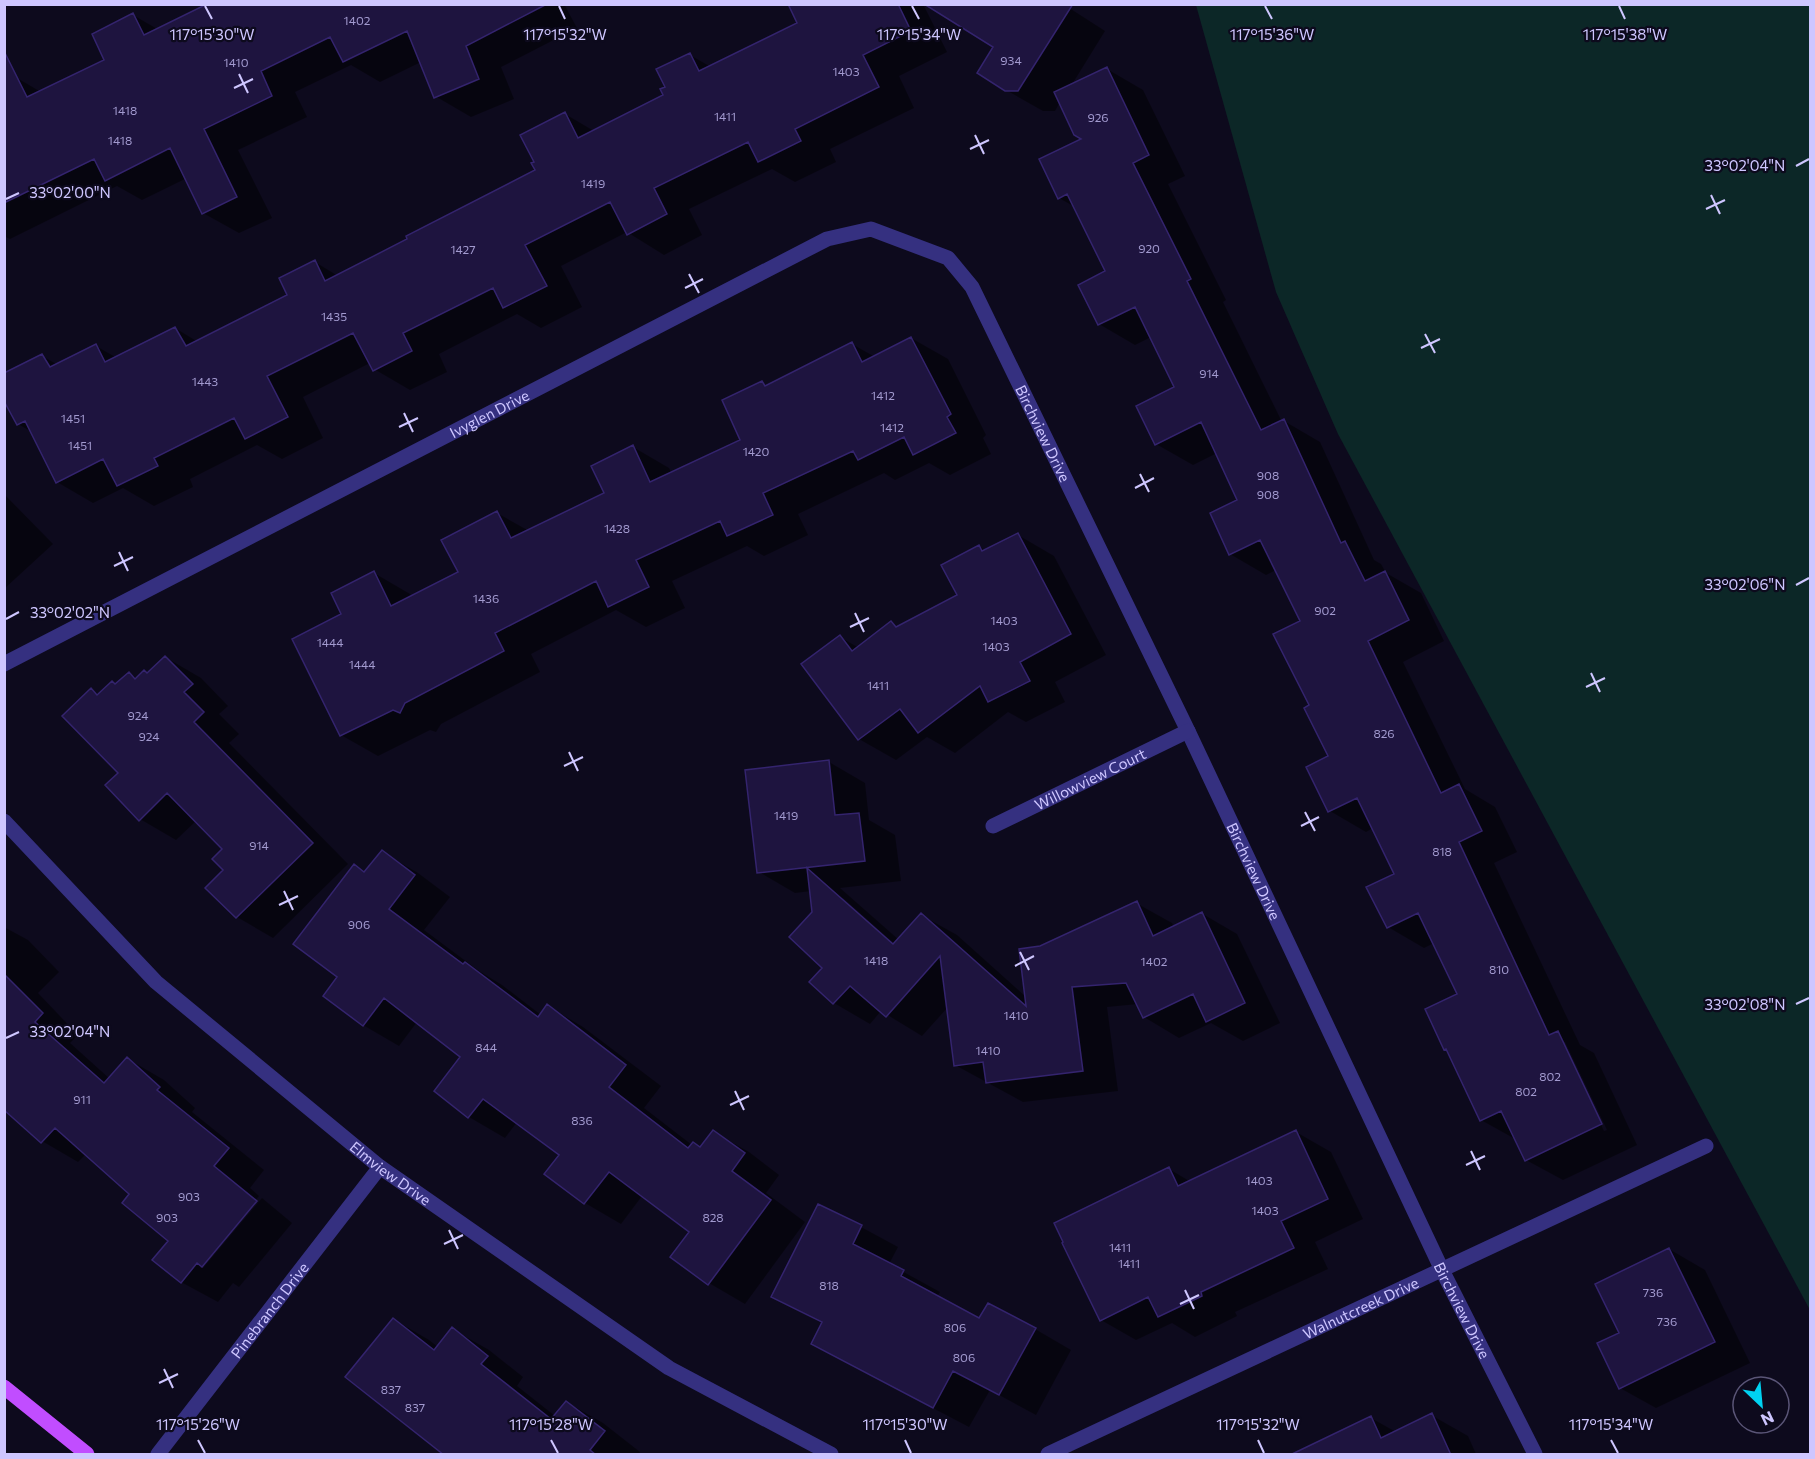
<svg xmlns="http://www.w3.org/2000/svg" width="1815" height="1459" viewBox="0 0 1815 1459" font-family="Commissioner,sans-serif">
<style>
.green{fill:#0c2727}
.shadow{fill:#0007;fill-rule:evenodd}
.building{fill:#1e143f;stroke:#34246e;stroke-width:1.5}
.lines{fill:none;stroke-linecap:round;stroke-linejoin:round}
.minor{stroke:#353080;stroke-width:15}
.major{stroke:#c14dff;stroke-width:15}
.ticks{fill:none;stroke:#cec6ff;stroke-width:2}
.labels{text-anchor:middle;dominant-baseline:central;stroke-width:4.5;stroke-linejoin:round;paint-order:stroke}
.number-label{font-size:12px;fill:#a29acf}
.street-label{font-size:15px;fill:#cec6ff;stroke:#0d0a1d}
.ticks-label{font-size:15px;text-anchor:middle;fill:#cec6ff;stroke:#0d0a1d;stroke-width:4.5;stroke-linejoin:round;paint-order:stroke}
</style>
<rect width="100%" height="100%" fill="#0d0a1d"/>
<path class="green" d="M1196 5H1810V1310L1338 434 1276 292Z"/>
<path class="shadow" d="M210 4H564L577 28 501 67 514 99 471 117 435 96 421 62 380 82 351 65 295 92 307 117 238 150 272 218 239 233 203 213 187 178 142 200 117 186 10 239 4 236V85L17 78 41 92 106 61 133 15 159 30Z
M790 4H923L947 52 899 76 914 108 830 149 836 162 795 182 772 169 689 209 702 235 664 255 627 232 561 266 582 307 541 328 517 314 439 354 447 372 410 390 374 369 370 363 303 397 323 438 282 459 257 445 190 479 193 487 154 506 123 488 93 503 57 482 32 432 18 424 42 356 58 365 96 346 117 358 175 328 198 342 289 296 315 262 338 276 537 171 565 114 594 131 665 95 667 88 690 55 711 67 799 24Z
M1063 4 1105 31 1071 86 1107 69 1143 90 1185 176 1168 184 1226 300 1223 302 1282 422 1284 421 1320 442 1374 560 1381 564 1386 573 1421 593 1444 641 1403 662 1465 789 1495 807 1517 852 1494 863 1580 1045 1594 1053 1637 1145 1563 1180 1526 1160 1517 1140 1481 1120 1449 1051 1445 1049 1459 995 1434 943 1424 948 1388 927 1396 875 1373 828 1366 832 1330 811V757L1311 706 1302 622 1276 570 1266 575 1230 554 1239 501 1217 453 1193 465 1156 444 1176 388 1151 337 1135 345 1099 324 1107 272 1075 207 1059 198 1084 139 1060 102 1055 111H1043L1006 90ZM1561 1042H1565L1607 1130 1604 1131Z
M911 338 948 359 986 435 983 438 991 454 950 475 929 463 895 480 884 473 798 514 808 535 764 556 747 546 672 581 685 608 646 627 616 610 531 654 540 672 441 724 436 732 430 730 378 756 341 735 343 614 374 573 410 594 412 597 460 573 497 513 529 531 606 493 633 447 669 468 672 474 742 440 762 383 768 386 852 344 875 357Z
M4 494 53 544 4 589Z
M1018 535 1054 556 1106 655 1055 682 1065 702 1026 722 1008 712 955 753 927 737 896 760 859 739 840 637 859 648 891 623 898 627 959 595 979 546 986 551Z
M165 657 201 678 228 706 219 714 239 734 229 743 348 864 273 938 237 917 225 870 224 849 196 821 176 840 140 819 120 773 91 690 100 695 116 686 129 674 137 678 148 674Z
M829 762 865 783 869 820 895 835 901 881 840 888 899 940 921 915 957 935 1026 997 1041 947 1136 903 1172 923 1174 927 1201 913 1237 934 1280 1023 1243 1041 1211 1023 1179 1038 1144 1017 1138 1004 1107 1007 1118 1091 1023 1102 955 1065 948 1007 922 1036 881 1011 870 1024 834 1003 811 982 824 967 813 912 811 891 795 893 759 872ZM843 898 899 948 897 950 843 902Z
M382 852 418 873 450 897 424 930 479 971 502 985 541 1015 548 1006 583 1027 661 1086 644 1108 692 1145 701 1148 713 1132 749 1152 779 1175 766 1193 805 1222 745 1304 709 1283 691 1232 642 1196 621 1224 585 1203 546 1174 561 1155 517 1122 505 1138 469 1117 436 1091 462 1056 417 1022 399 1046 363 1025 339 977 354 866 366 873Z
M4 927 28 940 59 972 38 993 78 1035 70 1043 110 1079 128 1059 164 1080 195 1108 192 1112 264 1170 250 1188 259 1196 200 1268H203L262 1198 292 1223 239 1287 233 1283 218 1302 181 1282 170 1240 131 1194 86 1154 78 1162 42 1141 4 1090Z
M1296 1132 1331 1152 1363 1219 1315 1242 1328 1269 1235 1312 1237 1316 1195 1337 1172 1323 1136 1340 1101 1320 1169 1169 1191 1182Z
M819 1206 861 1227 898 1247 889 1264 940 1292 937 1297 980 1320 1035 1329 1071 1350 1036 1415 990 1390 969 1427 849 1364 813 1343 823 1324 773 1296Z
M1669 1249 1705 1270 1750 1363 1656 1408 1620 1388 1621 1333Z
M393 1319 429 1340 438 1347 452 1329 489 1350 523 1377 517 1386 555 1416 566 1402 603 1423 640 1452 639 1454H447Z
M1431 1415 1468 1436 1476 1454H1294L1371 1418 1396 1432Z"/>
<path class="building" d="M207 4H547L466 46 479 79 434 98 407 31 343 62 330 37 261 71 272 96 204 129 237 197 202 214 170 148 105 181 94 159 4 203V51L27 97 104 60 92 34 133 13 144 35Z
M788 4H898L911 31 863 55 879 87 795 129 801 141 758 162 748 142 654 188 667 214 627 235 610 202 525 245 547 286 503 308 493 288 403 333 412 351 373 371 353 333 267 376 288 417 245 439 234 418 154 458 158 466 117 486 103 459 56 483 25 421 17 425 4 401V373L42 354 50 367 96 344 105 362 175 327 186 346 287 295 279 278 315 260 325 281 407 239 406 236 535 170 531 163 534 162 520 135 565 112 578 138 663 95 660 89 665 87 656 69 690 53 699 71 797 23Z
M924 4H1073L1018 91H1005L977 73 993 47Z
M1107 67 1149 155 1133 163 1191 279 1187 281 1261 430 1284 419 1341 543 1345 541 1365 581 1385 571 1409 620 1368 641 1441 793 1459 784 1482 831 1459 842 1549 1035 1558 1031 1602 1124 1525 1161 1501 1111 1480 1121 1446 1049 1444 1050 1425 1009 1457 994 1418 913 1387 928 1366 887 1394 874 1357 798 1328 812 1306 767 1328 756 1304 708 1309 705 1273 634 1300 621 1260 540 1229 555 1210 513 1237 500 1201 422 1155 445 1136 406 1174 387 1135 307 1098 325 1078 285 1105 271 1067 194 1058 199 1039 159 1081 139 1074 135 1054 92Z
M911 337 951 414 947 417 956 433 913 455 904 437 858 460 853 451 763 493 773 515 727 536 720 521 636 560 649 587 608 607 596 581 495 633 504 651 405 703 400 713 393 710 340 736 292 639 341 614 331 593 374 571 391 606 458 572 441 540 497 511 511 538 604 493 591 466 633 445 650 482 740 440 722 400 762 381 765 386 852 342 862 362Z
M1018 533 1071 634 1020 662 1030 681 988 702 980 686 918 733 900 709 858 740 801 664 840 635 852 651 891 621 896 627 957 595 941 565 979 545 982 551Z
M165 656 193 684 184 692 204 712 194 722 313 843 236 918 205 888 223 870 212 859 222 849 167 793 139 821 105 785 118 773 62 716 91 688 97 695 112 681 115 684 129 672 135 679 144 670 147 673Z
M829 760 835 815 859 813 865 861 757 873 745 770Z
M382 850 415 875 389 909 463 964 465 962 538 1017 547 1004 626 1065 609 1087 688 1148 693 1142 700 1147 713 1130 745 1153 732 1171 771 1200 708 1285 670 1257 689 1232 609 1172 584 1204 544 1174 559 1155 483 1099 468 1118 434 1091 460 1057 384 998 363 1026 323 996 337 977 293 944 354 864 364 872Z
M807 868 893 944 921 913 1026 1006 1019 949 1040 946 1137 901 1153 936 1202 912 1245 1003 1206 1022 1193 994 1143 1018 1126 983 1072 987 1083 1071 986 1083 983 1062 954 1066 940 956 886 1017 850 986 833 1004 809 982 822 968 789 937 812 912Z
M4 974 43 1013 35 1022 104 1083 127 1057 160 1087 157 1090 229 1148 214 1166 257 1201 202 1267 197 1263 181 1283 152 1260 168 1241 122 1203 129 1194 55 1128 41 1143 4 1110Z
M1296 1130 1328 1199 1281 1221 1294 1248 1201 1292 1202 1296 1158 1317 1148 1297 1100 1321 1062 1243 1063 1242 1054 1223 1169 1167 1178 1186Z
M818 1204 862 1225 853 1244 904 1270 901 1276 979 1318 988 1303 1036 1328 999 1395 953 1371 933 1408 811 1344 822 1322 771 1297Z
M1669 1248 1715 1342 1619 1389 1597 1343 1619 1333 1595 1284Z
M393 1318 434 1350 452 1327 488 1356 481 1364 551 1419 566 1401 605 1431 590 1450 596 1455H444L345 1377Z
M1432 1413 1451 1455H1290L1371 1416 1381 1438Z"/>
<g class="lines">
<g class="minor">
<path id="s1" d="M4 664 827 239 871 229 948 258 972 287 1188 731 1442 1270 1535 1454"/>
<path id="s2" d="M4 821 156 982 380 1167 669 1368 831 1454"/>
<path id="s3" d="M993 826 1188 731"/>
<path id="s4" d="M158 1454 380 1167"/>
<path id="s5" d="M1048 1454 1706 1146"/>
</g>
<path class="major" d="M4 1387 87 1454"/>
</g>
<path class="ticks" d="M205 6 212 19M559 6 565 19M912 6 919 19M1265 6 1272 19M1619 6 1625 19M239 74 248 93M234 88 253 79M975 135 984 154M970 149 989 140M1796 166 1809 159M1711 195 1720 214M6 199 19 193M1706 209 1725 200M689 274 699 293M685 288 703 279M1425 334 1435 353M1421 348 1440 339M404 413 413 432M399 427 418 418M1140 474 1149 492M1135 488 1154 478M119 552 128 571M114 566 133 557M1796 585 1809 578M855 613 864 632M6 619 19 612M850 627 869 618M1591 673 1600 692M1586 687 1605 678M569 752 578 771M564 766 583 757M1305 812 1315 831M1301 826 1319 817M284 891 293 910M279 905 298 896M1020 952 1029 970M1015 966 1034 956M1796 1004 1809 998M6 1038 19 1032M735 1091 744 1110M730 1105 749 1096M1471 1151 1480 1170M1466 1165 1485 1156M449 1230 458 1249M444 1244 463 1235M1185 1290 1194 1309M1180 1304 1199 1295M164 1369 173 1388M159 1383 178 1374M198 1440 205 1453M551 1440 558 1453M905 1440 911 1453M1258 1440 1264 1453M1611 1440 1618 1453"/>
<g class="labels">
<g class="number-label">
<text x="357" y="20">1402</text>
<text x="1011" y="60">934</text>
<text x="236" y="62">1410</text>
<text x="846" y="71">1403</text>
<text x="125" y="110">1418</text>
<text x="725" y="116">1411</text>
<text x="1098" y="117">926</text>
<text x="120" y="140">1418</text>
<text x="593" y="183">1419</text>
<text x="1149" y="248">920</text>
<text x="463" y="249">1427</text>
<text x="334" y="316">1435</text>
<text x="1209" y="373">914</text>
<text x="205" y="381">1443</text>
<text x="883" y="395">1412</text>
<text x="73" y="418">1451</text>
<text x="892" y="427">1412</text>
<text x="80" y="445">1451</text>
<text x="756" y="451">1420</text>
<text x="1268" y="475">908</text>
<text x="1268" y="494">908</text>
<text x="617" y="528">1428</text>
<text x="486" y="598">1436</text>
<text x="1325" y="610">902</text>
<text x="1004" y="620">1403</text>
<text x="330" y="642">1444</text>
<text x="996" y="646">1403</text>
<text x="362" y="664">1444</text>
<text x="878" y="685">1411</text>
<text x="138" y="715">924</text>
<text x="1384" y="733">826</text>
<text x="149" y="736">924</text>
<text x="786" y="815">1419</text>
<text x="259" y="845">914</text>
<text x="1442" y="851">818</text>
<text x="359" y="924">906</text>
<text x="876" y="960">1418</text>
<text x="1154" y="961">1402</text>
<text x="1499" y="969">810</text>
<text x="1016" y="1015">1410</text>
<text x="486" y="1047">844</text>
<text x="988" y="1050">1410</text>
<text x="1550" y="1076">802</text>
<text x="1526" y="1091">802</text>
<text x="82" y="1099">911</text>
<text x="582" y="1120">836</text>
<text x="1259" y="1180">1403</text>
<text x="189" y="1196">903</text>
<text x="1265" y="1210">1403</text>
<text x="167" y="1217">903</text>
<text x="713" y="1217">828</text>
<text x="1120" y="1247">1411</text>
<text x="1129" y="1263">1411</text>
<text x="829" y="1285">818</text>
<text x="1653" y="1292">736</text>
<text x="1667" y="1321">736</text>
<text x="955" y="1327">806</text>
<text x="964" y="1357">806</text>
<text x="391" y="1389">837</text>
<text x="415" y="1407">837</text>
</g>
<g class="street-label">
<text stroke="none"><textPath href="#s1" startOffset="546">Ivyglen Drive</textPath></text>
<text stroke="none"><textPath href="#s1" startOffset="1254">Birchview Drive</textPath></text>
<text stroke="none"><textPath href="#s3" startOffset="108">Willowview Court</textPath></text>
<text stroke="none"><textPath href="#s1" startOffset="1740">Birchview Drive</textPath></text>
<text stroke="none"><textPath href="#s2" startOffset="524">Elmview Drive</textPath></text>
<text stroke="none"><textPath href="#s5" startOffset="345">Walnutcreek Drive</textPath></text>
<text stroke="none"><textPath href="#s1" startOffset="2226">Birchview Drive</textPath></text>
<text stroke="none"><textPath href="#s4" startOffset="182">Pinebranch Drive</textPath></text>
</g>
</g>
<g class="ticks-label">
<text x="212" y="40">117°15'30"W</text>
<text x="565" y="40">117°15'32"W</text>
<text x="919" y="40">117°15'34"W</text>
<text x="1272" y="40">117°15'36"W</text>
<text x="1625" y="40">117°15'38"W</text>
<text x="1745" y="171">33°02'04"N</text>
<text x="70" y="198">33°02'00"N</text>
<text x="1745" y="590">33°02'06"N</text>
<text x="70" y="618">33°02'02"N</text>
<text x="1745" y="1010">33°02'08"N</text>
<text x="70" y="1037">33°02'04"N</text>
<text x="198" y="1430">117°15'26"W</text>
<text x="551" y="1430">117°15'28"W</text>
<text x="905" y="1430">117°15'30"W</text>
<text x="1258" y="1430">117°15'32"W</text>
<text x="1611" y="1430">117°15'34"W</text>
</g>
<rect width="1815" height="1459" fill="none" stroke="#cec6ff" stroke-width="12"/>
<g transform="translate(1761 1405) rotate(154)"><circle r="28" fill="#0d0a1d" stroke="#5a5577" stroke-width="1.5"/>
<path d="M0-4.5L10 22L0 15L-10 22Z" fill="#00d2f1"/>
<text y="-9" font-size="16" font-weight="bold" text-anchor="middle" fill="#cec6ff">N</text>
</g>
</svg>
